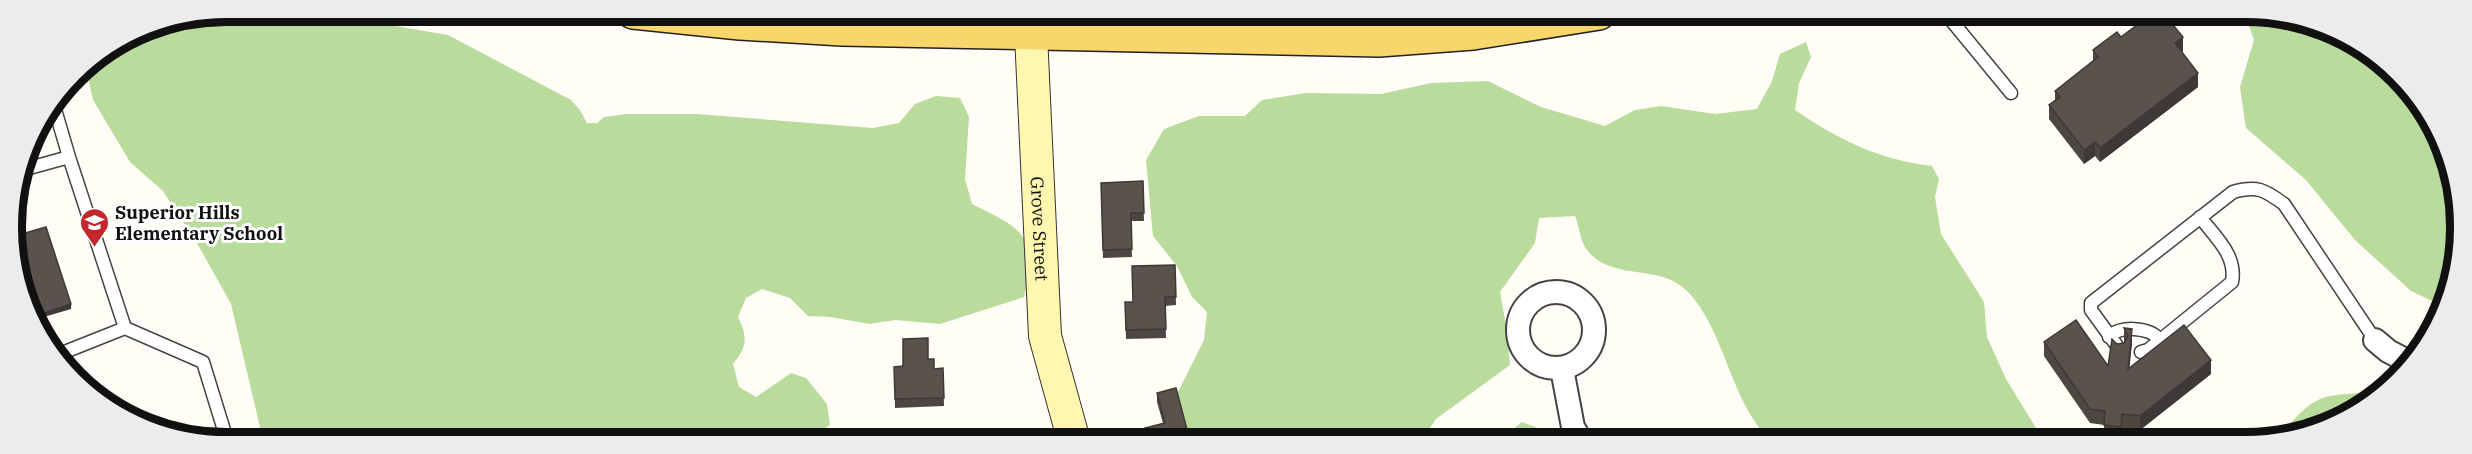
<svg xmlns="http://www.w3.org/2000/svg" width="2472" height="454" viewBox="0 0 2472 454" font-family="'IBM Plex Serif',serif">
<style>
.forest{fill:#b9dc9c}
.lines{fill:none;stroke-linecap:round;stroke-linejoin:round}
.lane-casing{stroke:#444;stroke-width:15}
.street-casing{stroke:#444;stroke-width:26}
.secondary-casing{stroke:#333;stroke-width:34}
.primary-casing{stroke:#222;stroke-width:36}
.lane{stroke:#fff;stroke-width:12}
.street{stroke:#fff;stroke-width:22}
.secondary{stroke:#fff6b0;stroke-width:32}
.primary{stroke:#f9d66b;stroke-width:33}
.wall{fill:#4d4742}
.shaded-wall{fill:#3f3936}
.building{fill:#5a524d;stroke:#3f3936;stroke-width:1.5}
.labels{text-anchor:middle;dominant-baseline:central;stroke-width:6;stroke-linejoin:round;paint-order:stroke}
.poi-label{font-size:18px;font-weight:bold;fill:#111;stroke:#fff;text-anchor:start}
.street-label{font-size:18px;fill:#111;stroke:#fff}
.rim{fill:none;stroke:#111;stroke-width:8}
</style>
<rect width="100%" height="100%" fill="#fffdf5"/>
<path class="forest" d="M227 12H339L372 22 448 35 571 100 580 110 587 123H597L604 117 626 114H697L873 128 899 123 915 104 936 96 960 98 969 117 965 179 972 204C1025 230 1037 235 1024 297L940 324 895 320 870 324 830 317 808 316 790 298 762 289 746 298 738 317C748 337 747 347 733 364L739 387 756 397 791 373 806 378 827 404 830 425 804 441 263 440 231 304 197 243 163 191 130 162 93 100 86 67 145 28Z
M2245 14H2273L2352 41 2415 96 2453 171 2458 255 2443 306 2411 291 2355 240 2306 180 2246 128 2240 87 2254 40Z
M1806 42 1811 57 1799 83 1795 110C1838 140 1881 160 1932 166L1939 179 1935 197 1941 234 1984 302 1987 337 2006 379 2044 441H1773C1732 410 1726 330 1687 291 1659 262 1608 283 1585 247 1580 239 1579 225 1575 216L1539 218 1535 243 1500 292 1506 325 1510 365 1436 419 1423 438 1424 441H1188L1176 396 1204 340 1207 312 1192 297 1177 266 1153 236 1146 160 1164 129 1199 116H1245L1262 100 1306 93 1381 94 1431 83 1488 81 1541 107 1605 126 1635 110 1661 106 1715 114 1757 109 1772 81 1780 54Z
M2382 389 2328 425 2279 437C2293 421 2308 400 2330 396 2348 393 2365 394 2382 389Z
M1522 422 1543 430 1550 441H1498Z"/>
<g class="lines">
<defs>
<path id="lane" d="M1946 14 2011 93
M22 170 69 157 54 106
M125 328 203 362 227 440
M2109 337C2119 325 2150 327 2160 340
M2120 350 2091 310V303L2233 192C2257 185 2265 190 2284 204L2375 340
M2141 352 2148 350 2232 282C2237 255 2215 237 2200 217
M57 355 125 328 69 157"/>
<path id="street" d="M1518 330a38 38 0 1 1 76 0a38 38 0 1 1-76 0Z
M2375 340 2388 351 2409 362
M1562 369 1573 427 1581 441"/>
<g id="secondary">
<path id="s1" d="M1030 13 1045 336 1074 441"/>
</g>
<path id="primary" d="M633 12 740 23 842 29 1379 40 1473 33 1599 13"/>
</defs>
<use href="#lane" class="lane-casing"/>
<use href="#street" class="street-casing"/>
<use href="#secondary" class="secondary-casing"/>
<use href="#primary" class="primary-casing"/>
<use href="#lane" class="lane"/>
<use href="#street" class="street"/>
<use href="#secondary" class="secondary"/>
<use href="#primary" class="primary"/>
</g>
<path class="wall" d="M2121 37 2183 51 2182 52 2198 87 2100 162 2095 156 2084 164 2049 119V105L2055 101V91L2093 61V50Z
M1143 181 1144 221H1131L1132 257 1103 258 1101 183Z
M1175 265 1176 305 1165 306 1166 338 1126 339 1125 302H1133Z
M2124 328 2132 343 2129 367 2211 374 2140 430 2122 428 2121 441 2104 439V425L2090 423 2044 356V342L2108 366 2117 344 2124 343Z
M928 359 934 369 943 368 944 406 895 408 894 367 903 366Z
M1157 393 1190 441H1146L1145 437V428L1163 423 1157 402Z"/>
<path class="shaded-wall" d="M2183 37V51L2175 57V43Z
M2198 73V87L2100 162V148Z
M2095 142V156L2084 164V150Z
M71 304V309L37 319 35 316Z
M2132 329V343L2128 383V369Z
M2211 360V374L2140 430V416Z"/>
<path class="building" d="M2158 14H2164L2183 37 2175 43 2198 73 2100 148 2095 142 2084 150 2049 105 2060 97 2055 91 2098 57 2093 50 2117 32 2121 37 2149 16 2153 18Z
M1143 181 1144 213H1131L1132 249 1103 250 1101 183Z
M17 217 22 234 46 227 71 304 35 316 23 296 13 218Z
M1175 265 1176 297H1165L1166 329 1126 330 1125 302H1133L1132 266Z
M2076 320 2108 366 2112 339 2117 344 2124 343 2128 336 2124 328 2132 329 2128 369 2184 325 2211 360 2140 416 2122 414 2121 427 2104 425 2105 411 2090 409 2044 342Z
M928 338V359H934V369L943 368 944 398 895 399 894 367 903 366V339Z
M1176 388 1190 441H1148L1145 428 1165 423 1157 393Z
M975 430 976 441H929L928 436Z"/>
<defs>
<symbol id="school-pin" viewBox="-11 -11 22 30"><path d="M0 17L-7.5 6A9.5 9.5 0 1 1 7.5 6Z" fill="#c4262e" stroke="#fff"/><path d="M0-5L7-2L0 1L-7-2ZM-4 1L0 2.5L4 1V4Q0 6-4 4Z" fill="#fff"/></symbol>
</defs>
<g fill-rule="evenodd">
<use href="#school-pin" x="78" y="206" width="33" height="45"/>
</g>
<g class="labels">
<g class="poi-label">
<text x="115" y="212">Superior Hills<tspan x="115" dy="21">Elementary School</tspan></text>
</g>
<g class="street-label">
<text stroke="none"><textPath href="#s1" startOffset="216">Grove Street</textPath></text>
</g>
</g>
<path d="M0 0H2472V454H0ZM226 22H2246A204 204 0 0 1 2450 226V228A204 204 0 0 1 2246 432H226A204 204 0 0 1 22 228V226A204 204 0 0 1 226 22Z" fill="#ececec" fill-rule="evenodd"/>
<path class="rim" d="M226 22H2246A204 204 0 0 1 2450 226V228A204 204 0 0 1 2246 432H226A204 204 0 0 1 22 228V226A204 204 0 0 1 226 22Z"/>
</svg>
